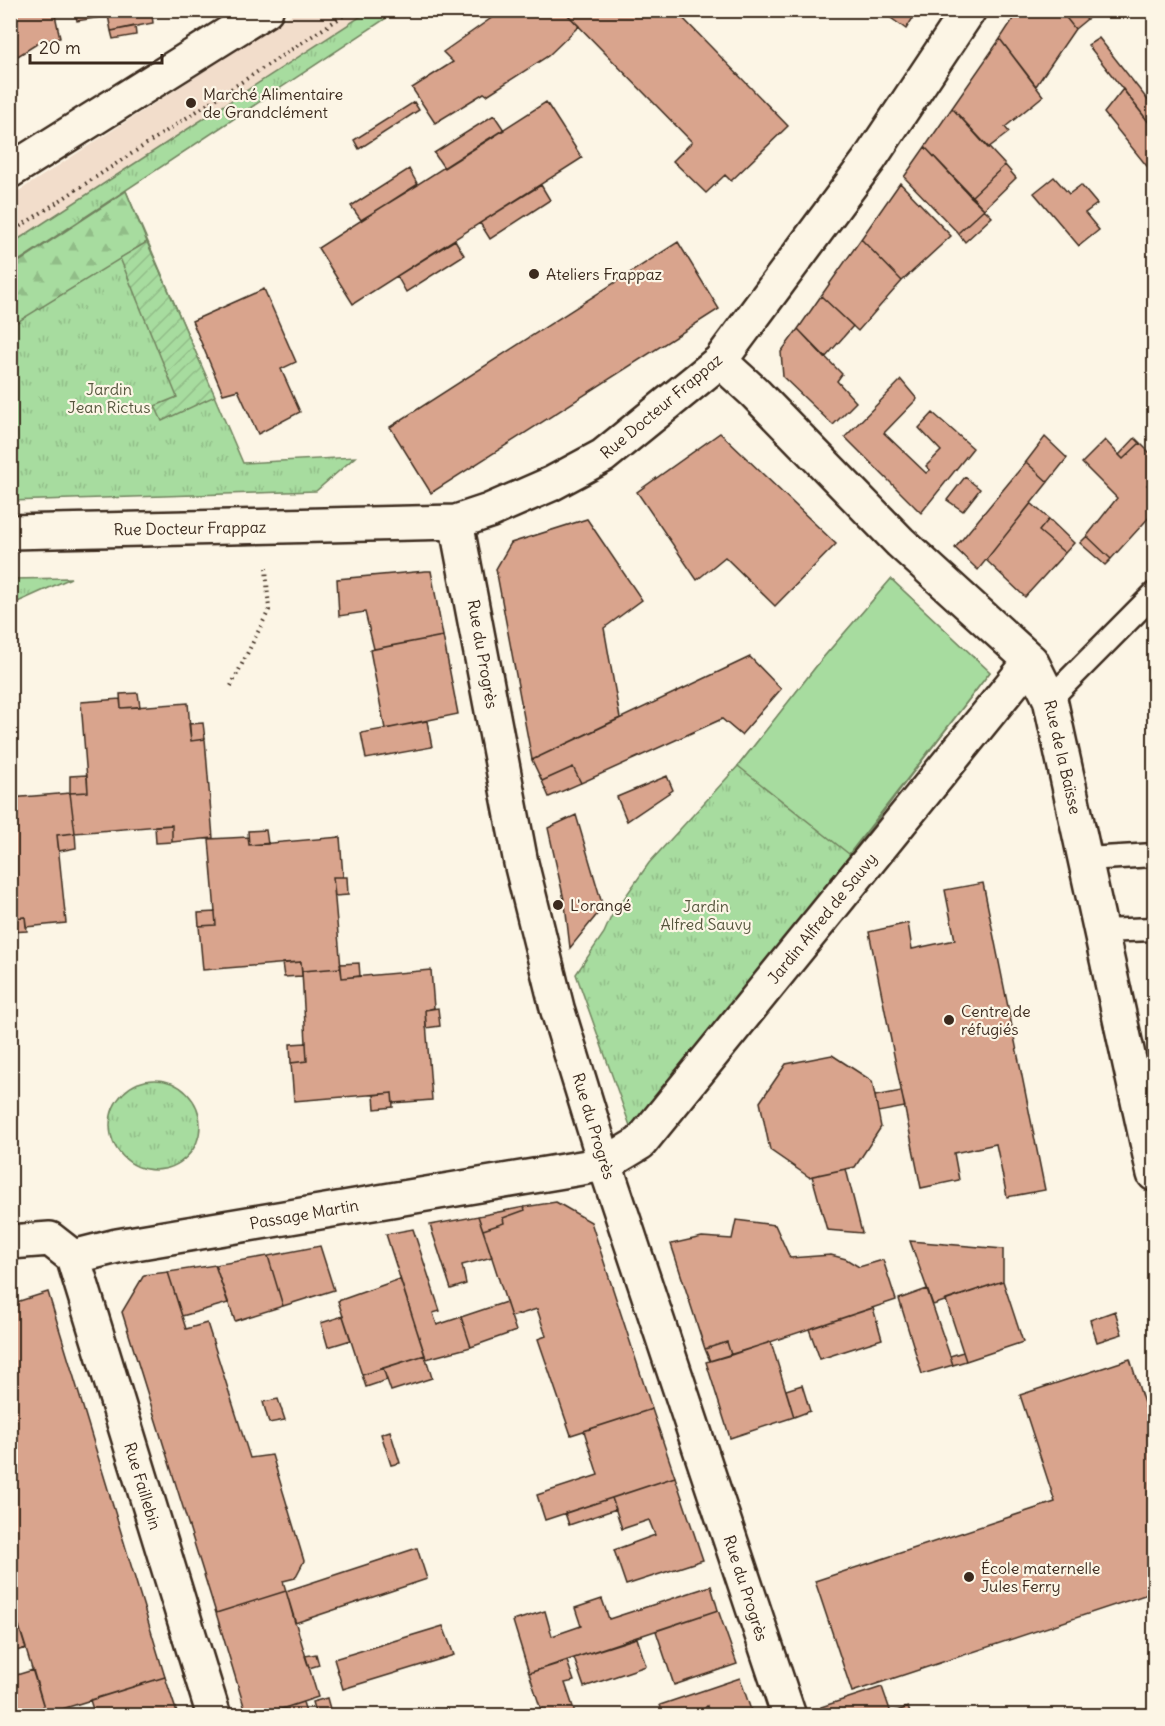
<svg xmlns="http://www.w3.org/2000/svg" width="1165" height="1726" viewBox="0 0 1165 1726" font-family="Delius,sans-serif">
<style>
.built{fill:#f2ddcb}
.grass{fill:url(#grass-tufts);stroke:#71835e;stroke-width:1.5}
.forest{fill:url(#forest-firs);stroke:#71835e;stroke-width:1.5}
.garden{fill:url(#garden-furrows);stroke:#71835e;stroke-width:1.5}
.pitch{fill:#a7dc9f;stroke:#71835e;stroke-width:1.5}
.building{fill:#d9a48d;stroke:#3b2a1e;stroke-width:1.5}
.lines{fill:none;stroke-linecap:round;stroke-linejoin:round}
.lane-casing{stroke:#3b2a1e;stroke-width:27}
.street-casing{stroke:#3b2a1e;stroke-width:38}
.secondary-casing{stroke:#3b2a1e;stroke-width:38}
.path{stroke:#3b2a1e;stroke-width:4;stroke-dasharray:1.5 4.5;stroke-linecap:butt}
.lane{stroke:#fcf5e5;stroke-width:22}
.street{stroke:#fcf5e5;stroke-width:33}
.secondary{stroke:#fcf5e5;stroke-width:33}
.poi-dot{fill:#3b2a1e;stroke:#fcf5e5;stroke-width:2}
.labels{text-anchor:middle;dominant-baseline:central;stroke-width:4.5;stroke-linejoin:round;paint-order:stroke}
.poi-label{font-size:16px;fill:#3b2a1e;stroke:#fcf5e5;text-anchor:start}
.park-label{font-size:16px;fill:#56563e;stroke:#fcf5e5}
.street-label{font-size:16px;fill:#3b2a1e;stroke:#fcf5e5}
</style>
<defs>
<pattern id="grass-tufts" width="24" height="20" patternUnits="userSpaceOnUse" patternTransform="scale(1.5)"><rect width="24" height="20" fill="#a7dc9f"/><path d="M3 7l-1-3M5 7V3M7 7l1-3M15 17l-1-3M17 17v-4M19 17l1-3" fill="none" stroke="#91bd88"/></pattern>
<pattern id="forest-firs" width="22" height="20" patternUnits="userSpaceOnUse" patternTransform="scale(1.5)"><rect width="22" height="20" fill="#a7dc9f"/><path d="M5 1l3.5 6h-7zM16 11l3.5 6h-7z" fill="#91bd88"/></pattern>
<pattern id="garden-furrows" width="10" height="10" patternUnits="userSpaceOnUse" patternTransform="scale(1.5)"><rect width="10" height="10" fill="#a7dc9f"/><path d="M-1 1l2-2M0 10L10 0M9 11l2-2" fill="none" stroke="#91bd88"/></pattern>
</defs>
<rect width="100%" height="100%" fill="#fcf5e5"/>
<filter id="ink" filterUnits="userSpaceOnUse"><feTurbulence type="fractalNoise" baseFrequency=".0167" numOctaves="2"/><feDisplacementMap in="SourceGraphic" scale="12" xChannelSelector="R" yChannelSelector="G"/><feConvolveMatrix kernelMatrix="1 2 1 2 8 2 1 2 1" color-interpolation-filters="sRGB"/></filter>
<g filter="url(#ink)">
<path class="built" d="M297 11H369L11 244V196Z"/>
<path class="grass" d="M369 11H397L11 266V244Z
M126 191 243 463 355 457 316 491 11 501 10 267Z
M71 578 11 605V579Z
M891 579 990 672 634 1137 576 974 604 933 611 917 649 863 738 766 822 659Z
M110 1125a45 45 0 1 1 90 0a45 45 0 1 1-90 0Z"/>
<path class="forest" d="M126 191 147 242 11 326V267Z"/>
<path class="garden" d="M147 242 215 396 162 421 155 406 177 397 120 258Z"/>
<path class="pitch" d="M891 579 990 672 849 854 738 766 822 659Z"/>
<path class="building" d="M10 10H54L60 38 40 42 10 61Z
M75 10H107L108 16 77 21Z
M107 10H169V13L152 15 153 23 111 31Z
M503 10H563L579 26 548 56 487 95 484 93 435 123 412 88 453 62 443 52Z
M563 10H675L788 126 731 181 725 175 706 193 673 161 692 142Z
M880 10H918L906 29Z
M1019 10H1060L1075 29 1036 86 1000 39Z
M1060 10H1098L1075 29Z
M135 26 136 35 113 39 111 31Z
M1099 38 1154 108V129L1088 45Z
M1000 39 1043 96 1005 127 1009 132 988 148 952 108Z
M1123 89 1154 129V175L1104 113Z
M414 102 419 110 359 149 354 140Z
M546 102 582 158 353 304 318 248Z
M952 108 1005 165 971 197 925 147Z
M494 115 504 130 444 168 434 153Z
M925 147 984 209 958 233 904 177Z
M1005 165 1016 178 984 209 971 197Z
M409 169 418 185 361 220 351 206Z
M1054 177 1069 194 1081 185 1097 204 1085 213 1099 230 1079 246 1034 193Z
M900 183 951 236 902 281 861 239Z
M541 185 550 200 490 239 480 223Z
M984 209 992 217 965 242 958 233Z
M861 239 902 281 858 331 821 296Z
M455 240 464 255 406 292 397 276Z
M678 242 719 309 431 493 390 427Z
M264 289 296 362 281 369 300 412 258 434 238 390 223 394 192 321Z
M821 296 853 326 825 358 798 329Z
M798 329 842 374 837 381 856 402 833 425 783 377 781 352Z
M901 380 917 399 884 433 926 473 930 470 926 466 941 451 919 428 933 413 973 448 921 513 845 437Z
M720 433 836 544 775 606 725 557 697 580 637 492Z
M1045 437 1067 458 1048 482 1026 462Z
M1135 438 1140 443 1123 459 1119 455Z
M1105 440 1123 459 1140 443 1154 457V478L1147 485 1154 492V512L1111 559 1087 536 1117 498 1082 463Z
M1026 462 1048 482 978 570 955 548Z
M965 477 980 489 963 511 947 500Z
M1031 503 1049 519 1039 531 1065 553 1025 597 986 560Z
M587 519 642 600 604 628 620 718 532 760 496 569 511 543Z
M1049 519 1074 543 1065 553 1039 531Z
M1087 536 1111 559 1105 565 1080 543Z
M426 571H431L443 636 374 649 365 612 339 616 337 579Z
M443 636 458 714 385 729 370 650Z
M750 657 781 689 741 735 722 719 581 783 573 767 542 781 532 760Z
M138 693 140 707 121 708 120 694Z
M120 699 121 708 188 703 191 741 205 739 213 838 172 842V825L75 833 70 793 88 792 81 702Z
M427 721 432 747 366 759 361 733Z
M203 723 205 739 191 741 189 724Z
M573 767 581 783 549 797 542 781Z
M87 775 88 792 70 793V776Z
M667 776 673 790 627 821 617 797Z
M70 793 75 833 57 835 66 923 26 927 25 917 10 918V798Z
M576 815 603 907 570 948 565 904 548 828Z
M172 825V842L156 843 155 826Z
M266 830 268 844 249 845 248 831Z
M75 833 76 848 59 851 57 835Z
M248 837 249 845 340 837 343 877H333L341 968 302 971 301 962 203 970 199 926 216 925 209 839Z
M333 877H347L348 895 335 896Z
M983 883 1045 1190 1007 1197 996 1144 954 1153 959 1180 921 1188 869 932 908 923 912 949 955 940 945 890Z
M215 912 216 925 199 926 198 913Z
M25 917 27 931 10 932V918Z
M301 962 302 976 284 977 282 963Z
M359 963 360 976 342 978 340 964Z
M341 968 342 978 431 970 434 1008 425 1010 432 1100 393 1103 392 1093 294 1101 291 1063 307 1061 302 971Z
M438 1008 440 1026 426 1028 425 1010Z
M306 1043 307 1061 291 1063 290 1044Z
M832 1055 872 1081 881 1127 855 1167 809 1177 770 1150 760 1102 786 1064Z
M901 1091 905 1107 878 1112 875 1096Z
M392 1093 393 1107 375 1109 374 1095Z
M846 1169 862 1233 827 1230 812 1176Z
M556 1202 591 1222 652 1409 571 1435 538 1339 546 1336 537 1309 511 1317 483 1230 504 1223 503 1218 525 1210 524 1207Z
M524 1207 525 1210 503 1218 504 1223 483 1230 478 1216Z
M478 1216 492 1257 462 1265 466 1284 451 1289 430 1225Z
M736 1220 775 1225 790 1258 831 1255 846 1259 859 1267 883 1260 896 1300 731 1355 727 1342 705 1349 671 1244 702 1237 732 1239Z
M413 1229 440 1311 433 1313 437 1325 461 1317 471 1347 426 1359 386 1234Z
M910 1241 1003 1249V1281L933 1305Z
M320 1246 334 1290 283 1306 268 1256Z
M268 1256 283 1306 235 1321 215 1265Z
M215 1265 228 1303 182 1316 168 1272Z
M168 1272 186 1329 207 1323 250 1458 272 1455 304 1561 295 1578 283 1581 286 1591 216 1613 122 1312 144 1275Z
M400 1279 425 1355 362 1375 338 1301Z
M1003 1281 1023 1342 966 1361 946 1300Z
M927 1289 953 1365 922 1374 899 1299Z
M48 1292 165 1677 46 1714 10 1598V1304Z
M506 1302 516 1331 471 1347 461 1317Z
M873 1308 882 1339 820 1359 809 1329Z
M1115 1311 1122 1334 1097 1342 1090 1320Z
M343 1316 351 1340 328 1347 321 1323Z
M727 1342 731 1355 710 1361 705 1349Z
M771 1342 794 1417 730 1438 706 1362Z
M963 1352 966 1361 953 1365 950 1356Z
M425 1355 432 1378 391 1391 383 1368Z
M1130 1359 1154 1435V1592L852 1692 815 1581 1055 1502 1020 1395Z
M383 1368 387 1380 366 1387 362 1375Z
M802 1385 810 1411 794 1417 786 1390Z
M278 1399 285 1420 269 1423 263 1402Z
M652 1409 675 1477 545 1520 537 1495 598 1475 584 1431Z
M390 1431 400 1463 391 1465 381 1434Z
M675 1477 703 1560 626 1585 614 1550 655 1535 649 1520 622 1529 612 1498Z
M612 1498 616 1509 569 1525 565 1513Z
M417 1548 427 1579 295 1623 286 1591Z
M711 1586 718 1610 529 1673 513 1621 545 1611 552 1636 581 1626 575 1608 602 1599 609 1619Z
M286 1591 318 1697 260 1716H247L216 1613Z
M10 1598 26 1648 10 1653Z
M718 1610 737 1664 674 1685 656 1631Z
M443 1626 454 1655 343 1689 334 1659Z
M637 1638 646 1666 584 1687 574 1658Z
M316 1654 319 1665 309 1668 305 1656Z
M567 1661 574 1681 565 1683 576 1716H543L529 1673Z
M33 1670 46 1714 10 1716V1677Z
M165 1677 178 1716H95L90 1700Z
M740 1678 753 1716H710L707 1706 697 1716H664L660 1705Z
M882 1687 891 1713 883 1716H824L821 1707Z
M327 1698 332 1716H316L312 1702Z
M303 1702 307 1716H260Z
M908 1707 911 1716H883L891 1713Z"/>
<g class="lines">
<defs>
<path id="lane" d="M1050 699 1154 594
M1086 859 1154 855
M1101 931 1154 929"/>
<path id="street" d="M720 361 754 392 900 542 1031 661 1050 699 1154 1174
M456 522 521 863 557 1008 605 1164 789 1716
M10 532 456 522 489 511 551 484 603 456 720 361 869 160 969 10
M10 1242 50 1239 73 1257
M73 1257 117 1246 605 1164 640 1143 1031 661
M73 1257 214 1716"/>
<path id="secondary" d="M10 171 266 10"/>
</defs>
<use href="#lane" class="lane-casing"/>
<use href="#street" class="street-casing"/>
<use href="#secondary" class="secondary-casing"/>
<path class="path" d="M10 233 352 10
M231 686 269 610 266 568"/>
<use href="#lane" class="lane"/>
<use href="#street" class="street"/>
<use href="#secondary" class="secondary"/>
</g>
</g>
<g class="poi-dot">
<circle cx="191" cy="103" r="6"/>
<circle cx="534" cy="274" r="6"/>
<circle cx="558" cy="905" r="6"/>
<circle cx="949" cy="1020" r="6"/>
<circle cx="969" cy="1577" r="6"/>
</g>
<g class="labels">
<g class="poi-label">
<text x="203" y="94">Marché Alimentaire<tspan x="203" dy="18">de Grandclément</tspan></text>
<text x="546" y="274">Ateliers Frappaz</text>
<text x="570" y="905">L'orangé</text>
<text x="961" y="1011">Centre de<tspan x="961" dy="18">réfugiés</tspan></text>
<text x="981" y="1568">École maternelle<tspan x="981" dy="18">Jules Ferry</tspan></text>
</g>
<g class="park-label">
<text x="109" y="389">Jardin<tspan x="109" dy="18">Jean Rictus</tspan></text>
<text x="706" y="906">Jardin<tspan x="706" dy="18">Alfred Sauvy</tspan></text>
</g>
<g class="street-label">
<text transform="translate(661 406) rotate(-40)">Rue Docteur Frappaz</text>
<text transform="translate(190 528) rotate(-1)">Rue Docteur Frappaz</text>
<text transform="translate(483 654) rotate(80)">Rue du Progrès</text>
<text transform="translate(1063 757) rotate(77)">Rue de la Baïsse</text>
<text transform="translate(822 918) rotate(-51)">Jardin Alfred de Sauvy</text>
<text transform="translate(594 1126) rotate(73)">Rue du Progrès</text>
<text transform="translate(304 1214) rotate(-10)">Passage Martin</text>
<text transform="translate(143 1486) rotate(73)">Rue Faillebin</text>
<text transform="translate(746 1588) rotate(72)">Rue du Progrès</text>
</g>
</g>
<rect width="1165" height="1726" fill="none" stroke="#fcf5e5" stroke-width="36"/>
<rect x="18" y="18" width="1129" height="1690" fill="none" stroke="#3b2a1e" stroke-width="2" filter="url(#ink)"/>
<path d="M30 54v9h132v-9" fill="none" stroke="#3b2a1e" stroke-width="3"/>
<text x="39" y="54" font-size="18" fill="#3b2a1e" stroke="#fcf5e5" stroke-width="4.5" paint-order="stroke">20 m</text>
</svg>
